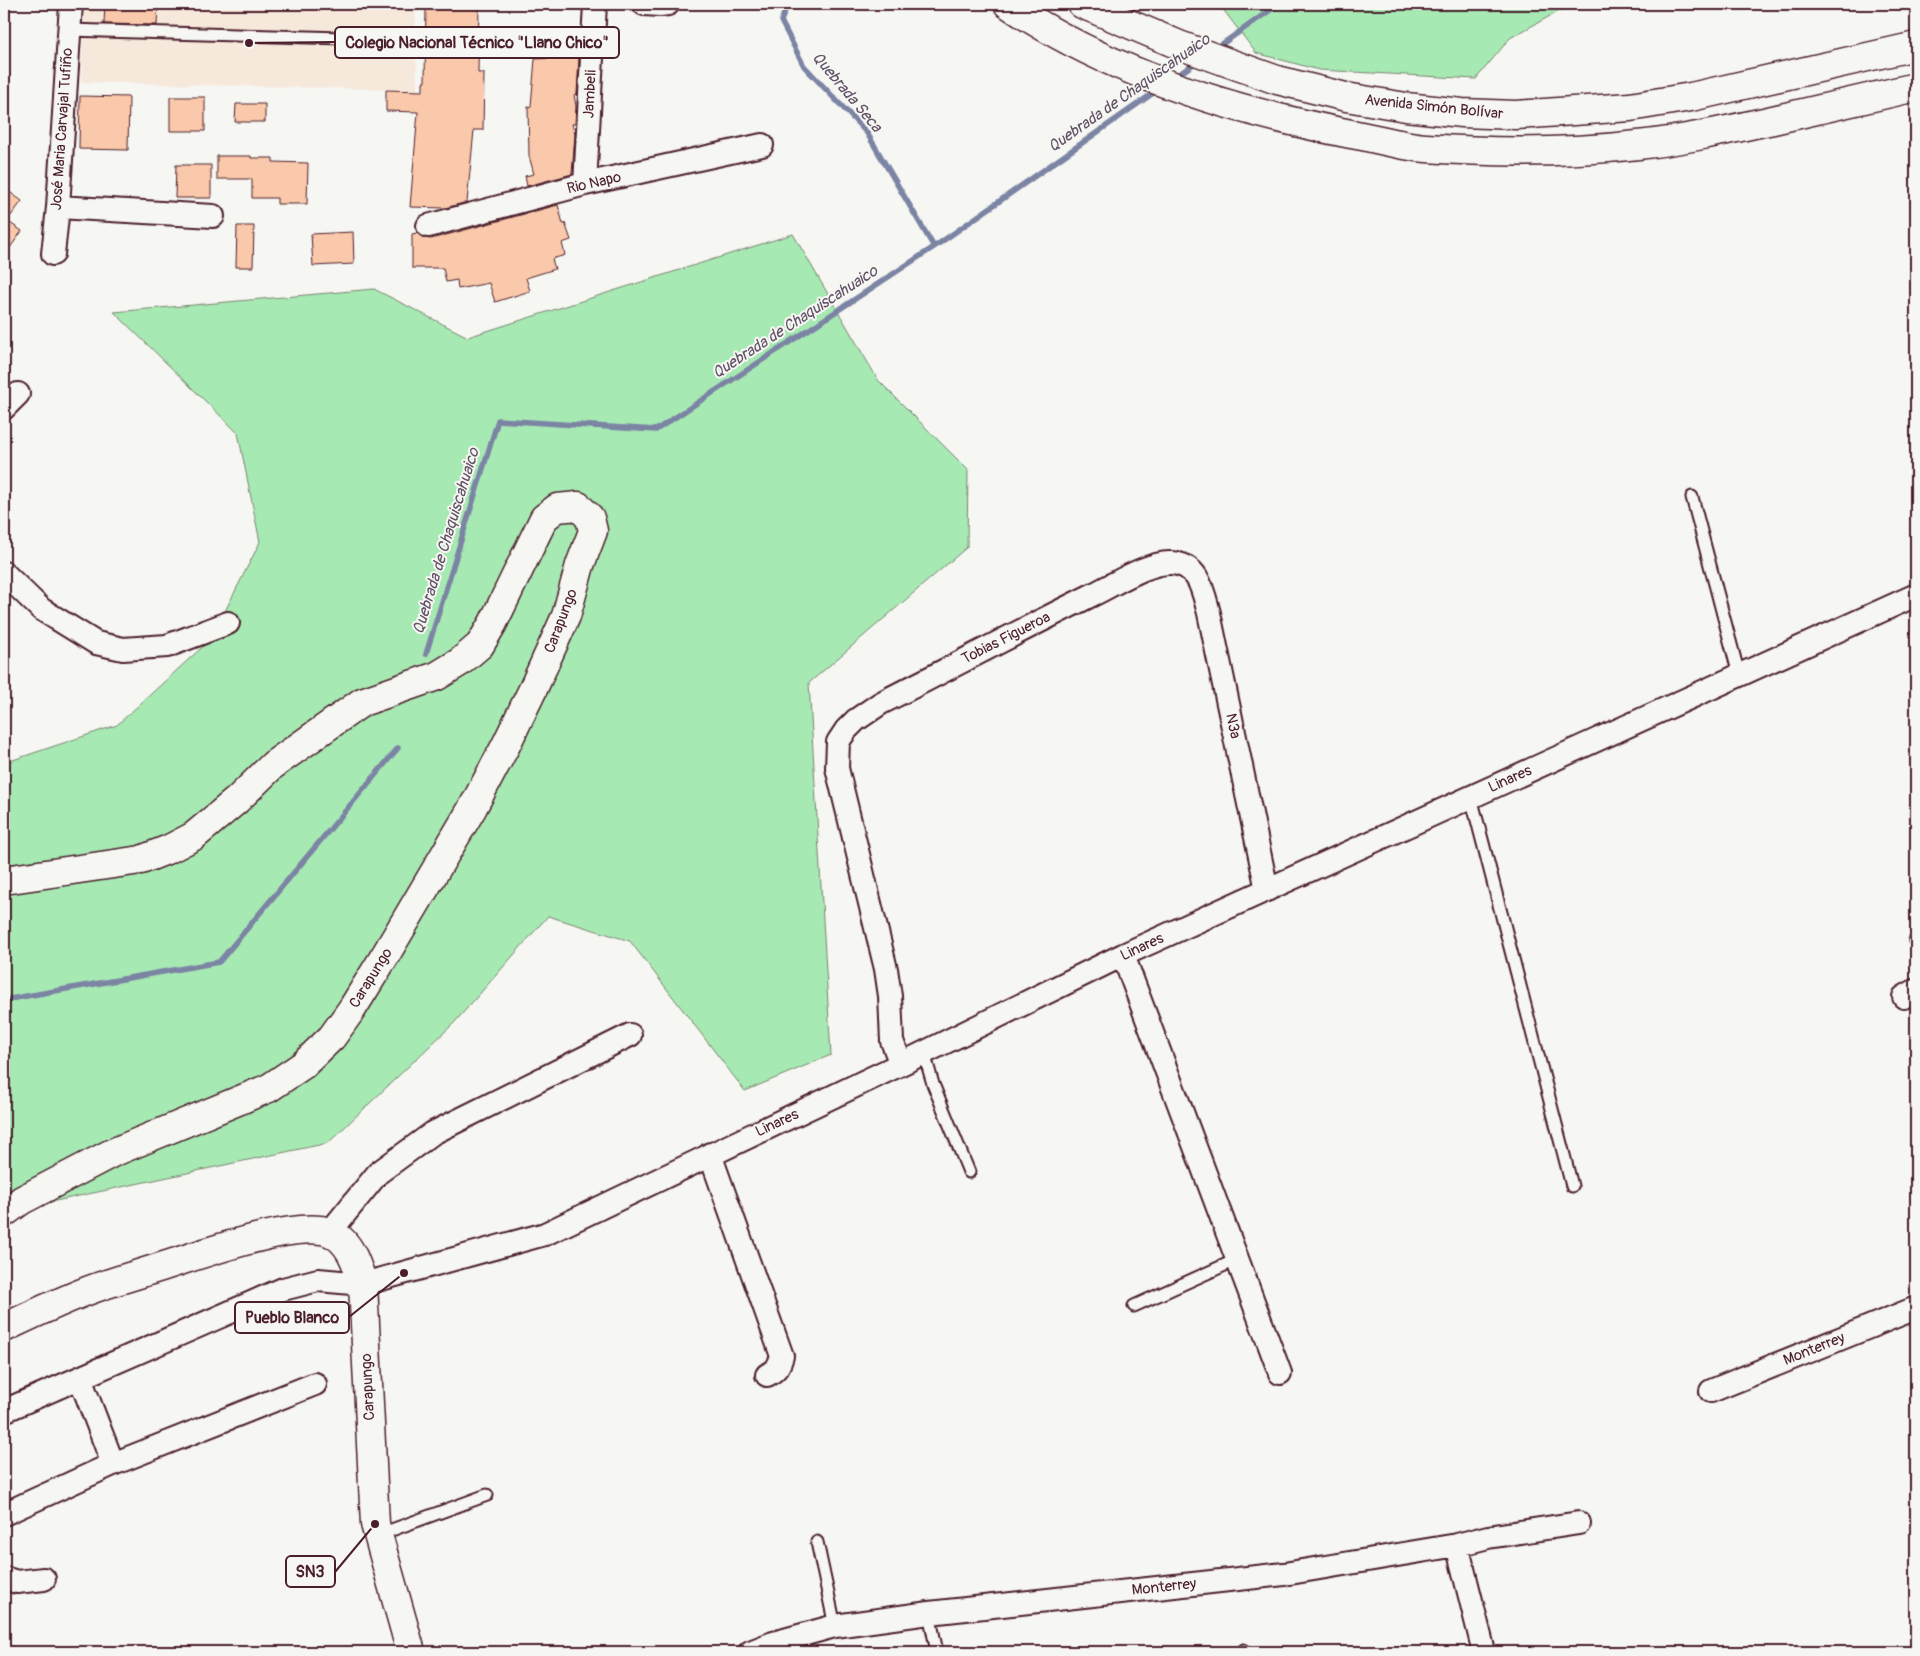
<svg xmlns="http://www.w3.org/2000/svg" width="1920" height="1656" viewBox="0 0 1920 1656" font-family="Pangolin,sans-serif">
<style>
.built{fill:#f7e8dc}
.green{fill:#a7e9b3;stroke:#78846f}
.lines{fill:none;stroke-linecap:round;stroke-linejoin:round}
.stream{stroke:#7b84a4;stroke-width:5.5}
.building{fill:#fac8aa;stroke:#4a1f2b}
.service-casing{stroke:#4a1f2b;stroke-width:15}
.minor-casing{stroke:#4a1f2b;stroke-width:26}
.tertiary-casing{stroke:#4a1f2b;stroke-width:31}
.trunk-casing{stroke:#4a1f2b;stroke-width:31}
.service{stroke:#f6f6f2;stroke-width:11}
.minor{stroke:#f6f6f2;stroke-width:22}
.tertiary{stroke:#f6f6f2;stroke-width:28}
.trunk{stroke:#f6f6f2;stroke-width:28}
.labels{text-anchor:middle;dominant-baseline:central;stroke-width:4;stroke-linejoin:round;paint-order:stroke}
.street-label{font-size:15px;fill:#4a1f2b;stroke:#f6f6f2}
.water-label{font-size:16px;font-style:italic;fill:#625268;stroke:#f6f6f2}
.leader{fill:none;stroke:#4a1f2b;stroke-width:2}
.callout-dot{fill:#4a1f2b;stroke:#f6f6f2;stroke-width:2}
.callout{fill:#f6f6f2;stroke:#4a1f2b;stroke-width:2}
.callout-label{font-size:16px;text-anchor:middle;font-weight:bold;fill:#4a1f2b}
</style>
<rect width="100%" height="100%" fill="#f6f6f2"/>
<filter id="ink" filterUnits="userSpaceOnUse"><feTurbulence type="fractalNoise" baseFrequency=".02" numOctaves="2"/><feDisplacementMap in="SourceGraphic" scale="10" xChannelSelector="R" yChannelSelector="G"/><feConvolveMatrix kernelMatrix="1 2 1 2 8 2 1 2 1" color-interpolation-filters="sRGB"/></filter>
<g filter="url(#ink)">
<path class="built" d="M84 4H415L417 90 81 82Z"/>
<path class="green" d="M1219 4H1572L1510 38 1476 79 1319 70 1256 53Z
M793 234 878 380 968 470 967 547 809 683 831 1055 745 1091 630 941 548 916 454 1023 328 1143 4 1212V763L117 725 211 639 260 542 238 433 114 312 374 289 468 337Z"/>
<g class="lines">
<path class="stream" d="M788 4 781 21 804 66 867 133 934 247
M1215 49 1279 4
M1175 77 1198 61
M426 654 498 420 656 430 934 247 1159 89
M4 1000 219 962 398 748"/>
</g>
<path class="building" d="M105 4H158L157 25 104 24Z
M426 4H479L478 73H484L483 130H474L467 202 445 208 410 207 418 112 386 111V90L423 91V82H425Z
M579 57 577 94 574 95 576 106 575 124H572L575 134 572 174 527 186 525 176 534 174 529 156 528 107 531 106 535 59Z
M80 96 129 97 128 150 79 149Z
M170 97H205V131H170Z
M236 104H265V122H235Z
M217 156H251V158H273V162L308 163 307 204H277V198H252V179H217Z
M176 165H211V198H175Z
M4 188 22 201 7 221 22 231 4 256Z
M558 205 563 224 565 223 571 240 562 243 565 255 552 259 555 269 526 278 530 291 495 302 489 283 458 289 457 280 446 282 443 268H412V234L417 233 424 238 431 239Z
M237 226H254L253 267H236Z
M353 232 354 264 313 266 311 234Z"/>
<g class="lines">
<defs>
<path id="service" d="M69 30 377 39
M1692 497 1739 675
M1471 797 1572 1186
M1915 941 1916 943
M924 1053 933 1084 969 1172
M1134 1306 1236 1260
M378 1535 487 1495
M817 1542 835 1626
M929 1613 937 1652
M1244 1650 1245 1652"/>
<path id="minor" d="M644 4 660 5 668 4
M585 184 595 4
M58 207 213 216
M428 226 585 184 762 145
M53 254 58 207 71 4
M4 408 18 394
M4 573 41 609 96 643 123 649 167 646 228 623
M1123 955 1280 1373
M1904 997 1916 990
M901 1064 892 1041 890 996 886 969 837 768 838 742 846 730 856 720 881 703C952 667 1023 629 1094 594 1115 584 1148 562 1171 563 1199 564 1203 591 1209 613L1267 890
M710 1154 782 1356C779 1366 776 1371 767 1375
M330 1232 378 1173 433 1133 630 1035
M80 1378 113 1464
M1711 1391 1916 1308
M4 1411 283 1289 318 1280 363 1284 545 1234 901 1064 1123 955 1916 595
M4 1514 113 1464 315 1384
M1457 1545 1484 1652
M4 1578 17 1582 44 1579
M750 1652 773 1643 835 1626 929 1613 1284 1574 1457 1545 1488 1537 1579 1523"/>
<path id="tertiary" d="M4 880 141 860 169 849 194 836 237 800 273 765 362 702 437 676 460 662 480 645 493 623 544 518 557 508 578 506 590 518 593 531 580 565 566 616 533 689 506 745 473 807 386 954 352 1009 332 1037 303 1065 269 1088 112 1153 22 1200 4 1213
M4 1328C31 1315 59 1302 87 1291 113 1281 140 1274 167 1265 202 1254 296 1220 329 1232 350 1240 357 1265 363 1284L375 1524 411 1652"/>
<path id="trunk" d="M1008 4C1107 72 1234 111 1351 134 1376 138 1401 146 1426 148 1496 153 1568 153 1638 145 1684 140 1728 130 1773 120 1821 109 1869 98 1916 87
M1082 4 1179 45 1277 80 1346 97 1406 107 1462 113 1516 115 1630 107 1691 97 1916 46"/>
</defs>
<use href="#service" class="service-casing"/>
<use href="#minor" class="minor-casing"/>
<use href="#tertiary" class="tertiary-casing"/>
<use href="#trunk" class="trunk-casing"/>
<use href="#service" class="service"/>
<use href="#minor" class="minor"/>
<use href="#tertiary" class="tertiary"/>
<use href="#trunk" class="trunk"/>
</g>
</g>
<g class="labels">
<g class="street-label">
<text transform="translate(590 94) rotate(-87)">Jambeli</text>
<text transform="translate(1434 107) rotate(6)">Avenida Simón Bolívar</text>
<text transform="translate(62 129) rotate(-86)">José Maria Carvajal Tufiño</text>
<text transform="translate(594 183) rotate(-13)">Rio Napo</text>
<text transform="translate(561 621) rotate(-69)">Carapungo</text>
<text transform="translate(1006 638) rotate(-27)">Tobias Figueroa</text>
<text transform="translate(1233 726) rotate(78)">N3a</text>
<text transform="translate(1510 779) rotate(-24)">Linares</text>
<text transform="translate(1142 947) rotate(-25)">Linares</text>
<text transform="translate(371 978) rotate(-58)">Carapungo</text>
<text transform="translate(777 1123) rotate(-25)">Linares</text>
<text transform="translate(1814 1349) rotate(-22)">Monterrey</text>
<text transform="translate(368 1387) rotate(-93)">Carapungo</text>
<text transform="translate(1164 1587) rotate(-6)">Monterrey</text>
</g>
<g class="water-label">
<text transform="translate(847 92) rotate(50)">Quebrada Seca</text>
<text transform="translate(1129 93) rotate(-35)">Quebrada de Chaquiscahuaico</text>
<text transform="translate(795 322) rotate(-33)">Quebrada de Chaquiscahuaico</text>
<text transform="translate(446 541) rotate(-73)">Quebrada de Chaquiscahuaico</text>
</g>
</g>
<path class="leader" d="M249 43L335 42M404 1273L349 1317M375 1524L335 1572"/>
<g class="callout-dot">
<circle cx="249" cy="43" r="5"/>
<circle cx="404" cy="1273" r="5"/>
<circle cx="375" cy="1524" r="5"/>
</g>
<g class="callout">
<rect x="335" y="27" width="284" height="31" rx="5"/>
<rect x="235" y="1302" width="114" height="31" rx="5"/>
<rect x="286" y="1556" width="49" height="31" rx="5"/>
</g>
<g class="callout-label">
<text x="477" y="48">Colegio Nacional Técnico "Llano Chico"</text>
<text x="292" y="1323">Pueblo Blanco</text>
<text x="310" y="1577">SN3</text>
</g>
<rect width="1920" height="1656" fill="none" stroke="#f6f6f2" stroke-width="20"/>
<rect x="10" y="10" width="1900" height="1636" fill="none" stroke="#4a1f2b" stroke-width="2" filter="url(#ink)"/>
</svg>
